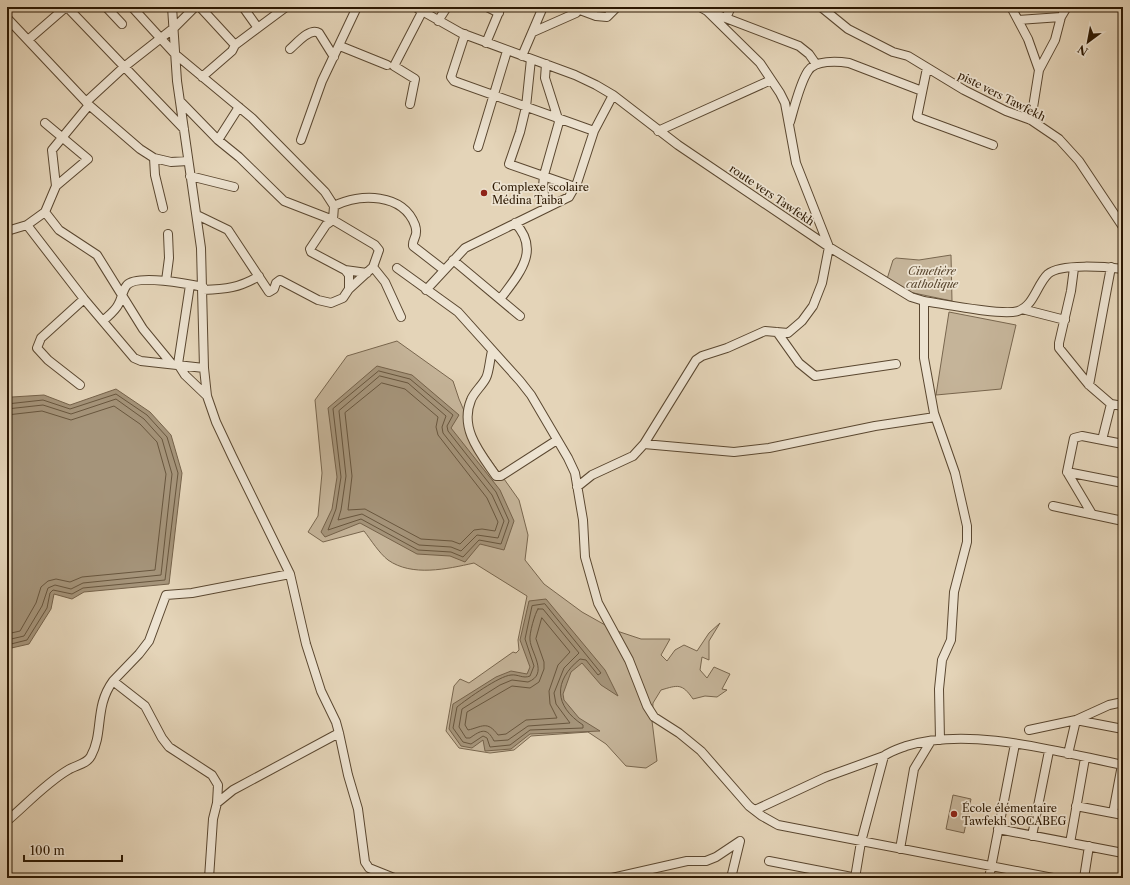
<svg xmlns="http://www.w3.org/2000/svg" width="1130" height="885" viewBox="0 0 1130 885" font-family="'Libre Caslon Text',serif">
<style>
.green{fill:#c5b499;stroke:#78664e}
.water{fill:#a5947a;stroke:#75624a}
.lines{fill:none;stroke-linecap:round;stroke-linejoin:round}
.shore{stroke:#68563e;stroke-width:1}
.minor-casing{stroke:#5a4730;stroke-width:10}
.minor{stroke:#ede3d1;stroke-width:8}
.poi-dot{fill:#8f2418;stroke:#ede3d1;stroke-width:1.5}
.labels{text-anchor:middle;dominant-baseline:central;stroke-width:3.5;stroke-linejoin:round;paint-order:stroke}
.street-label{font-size:11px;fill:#2c1802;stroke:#ede3d1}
.poi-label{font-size:11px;fill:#2c1802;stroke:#ede3d1;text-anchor:start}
.park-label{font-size:11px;font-style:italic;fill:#5a472f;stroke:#ede3d1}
</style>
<rect width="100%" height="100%" fill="#e4d4b8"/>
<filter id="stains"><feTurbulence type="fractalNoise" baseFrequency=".005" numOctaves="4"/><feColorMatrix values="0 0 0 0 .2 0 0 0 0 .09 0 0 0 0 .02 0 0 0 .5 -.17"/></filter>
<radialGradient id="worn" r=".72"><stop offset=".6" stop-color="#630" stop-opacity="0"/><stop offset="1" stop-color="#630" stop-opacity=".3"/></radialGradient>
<path class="green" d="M951 255 952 301 909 292 887 279 893 260 896 258 919 260Z
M949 312 1016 325 1001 389 936 395Z
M397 341 453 381 459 399 477 441 519 500 528 535 525 560 544 584 582 612 614 630 641 639H670L661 655 667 661 675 650 684 645 697 651 709 633 720 623 709 641V660L702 657 700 670 707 678 714 667 730 674 722 689 727 690 717 697 705 696 693 699C682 683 678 685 661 690L653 703 652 721 657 761 646 768 626 766 606 744 588 732 531 736 514 750 490 753 459 748 446 731 454 686 460 679 469 683 513 652 516 653 519 650 518 640 527 596 474 563C447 569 412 577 388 560 379 553 371 540 364 531L323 542 308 532 318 516 322 473 315 400 347 356Z
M953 795 971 799 964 833 946 829Z"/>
<path class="water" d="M377 366 412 375 459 415 451 428 500 490 514 521 504 550 480 544 465 562 450 556 417 554 360 523 325 537 321 532 332 509 337 477 328 408Z
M116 389 150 412 171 435 182 473 169 584 84 592 72 599 54 594 51 609 29 644 7 649V400L12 397 44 395 70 405Z
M546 599 605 670 618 696 601 685 582 663 571 672 563 694 564 700 579 718 600 731 530 734 511 749 485 751 483 740 472 748 461 746 449 729 453 704 496 677 511 671 527 674 530 667 520 640 529 601Z"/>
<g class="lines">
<path class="shore" d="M379 371 410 379 453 415 447 426 448 431 496 492 509 521 501 544 479 540 463 557 451 552 418 550 361 519 328 530 336 509 341 477 333 409Z
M380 376 408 383 446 416 442 427 443 433 492 495 504 521 498 538 477 535 461 551 451 547 419 545 362 514 338 520 341 510 346 476 339 411Z
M382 383 405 389 438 417 436 427 438 435 487 498 498 522 495 531 482 529 474 530 460 544 452 541 421 539 365 509 348 510 352 476 345 413Z
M7 404 43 400 70 409 116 394 147 415 167 437 178 473 165 580 83 588 72 594 53 590 50 593 47 608 27 640 7 645
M7 409 43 405 71 414 116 399 144 419 162 439 172 474 161 575 83 583 71 589 55 585 48 588 42 606 24 636 7 640
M7 415 42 411 71 420 114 406 140 424 157 442 166 474 155 570 82 577 70 582 56 579 48 581 41 587 36 603 20 631 7 634
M545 604 601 673 598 675 586 660 580 659C553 681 554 706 583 725V728L530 730 510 745 490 747 487 738 483 736 471 744 463 742 453 728 457 707C467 699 499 676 511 675 518 674 523 679 530 676L534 666 525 639 532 606Z
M538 609H543L579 653 564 668 554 693 556 704 570 723 528 726 508 740 494 741C487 727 481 730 470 738H466L459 727 462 709 500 685 512 680 528 682C549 674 531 653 530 640 529 634 535 613 538 609Z
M542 618 570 652 558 665 549 691 550 704 557 718 526 720 506 734 498 735C487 720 482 727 468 730L465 725 467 712 512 686 530 688 539 682 544 669V662L536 639Z"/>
<defs>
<path id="minor" d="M67 7 184 129
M106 7 122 24
M132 7 175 54 252 118 325 192 334 206 333 220 375 245 379 250 373 267 349 289 343 298 331 303 318 300 280 280 276 283 274 289 269 292 228 230 197 215
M172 7 177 81 201 248 204 368 207 396 216 422 232 456 290 574 306 644 321 691 336 722 339 733 348 775 358 809 365 862 369 868 394 878
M200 7 235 45
M243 7 258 28
M415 7 461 33 575 75 596 85 613 95 678 145 829 247 911 297 924 301C944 304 1002 316 1018 311 1034 306 1037 284 1048 274 1061 263 1107 267 1123 269
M487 7 499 13
M821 7 848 29 893 52 908 56 964 90 1006 111 1031 120 1059 139 1079 161 1123 227
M1011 7 1028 39 1039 70 1031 120
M580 10 596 16 607 17 617 7
M710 12 799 46 809 54 816 64
M7 18 89 105 140 149 154 158 171 162 188 161
M726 18 731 7
M1018 20 1061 17
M438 21 447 7
M533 32 576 13 581 7
M465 34 451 77 454 81 594 131
M28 40 66 7
M486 43 501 7
M340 46 387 65
M290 49C297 43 310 27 319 33L334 57
M522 56 543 7
M531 59 526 107 520 132 509 164 575 187
M927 68 917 117 993 145
M1039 70 1055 40 1061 17 1067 7
M202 77 232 51 235 45 286 7
M180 101 218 140 239 157 284 201 333 220 326 225 310 249 311 252 345 270 349 275V289
M86 102 124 67 175 27 195 7
M410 104 415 79 394 66 422 12
M89 105 52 150 56 186 45 212 59 230 97 255 143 329 171 363
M790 122C794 108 800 83 808 71 815 60 837 61 849 63L922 91
M45 123 88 159 56 186
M658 131 771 80
M218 140 239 107
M301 140 322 81 357 7
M478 147 507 51
M154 158 155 175 163 208
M190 176 234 187
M334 206C360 193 403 193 415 225 419 237 412 238 413 246L444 270
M546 208 543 187 544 175 559 122 545 78 546 64
M27 225 84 299 134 358 141 361 204 368
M7 231 27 225 45 212
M453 260 520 316
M373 267 385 282 401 317
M397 268 458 312 520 381 531 395 568 458 575 473 583 520 585 557 598 603 629 660 647 706 654 717 679 733 701 751 749 806 762 816 778 825 1053 878
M1074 268 1071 291 1059 343V348L1089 385 1111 404 1123 406
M345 270 367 273
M166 281 169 258 168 234
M190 285 178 364 185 375 207 396
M203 290C226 289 239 288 259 276
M426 290 465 248 569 197 577 183 594 131 613 95
M501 298C519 274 541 250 515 223
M924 301V358L934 413 955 473 967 526V542L954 592 951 640 942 660 939 689 940 740
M1022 309 1065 320
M103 321C108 316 115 311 118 305 122 299 122 291 127 285 137 274 189 284 203 287
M777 332 799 363 815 376 896 364
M492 351C490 358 489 373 486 378 482 386 474 392 471 400 459 429 481 454 496 476H501L557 440
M80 385 48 360 37 348 41 338 84 299
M1089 385 1111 267
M1102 440 1111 404
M644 444 696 360 702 356 727 348 765 331 788 333 802 321 813 306 822 283 829 247 796 163 785 103 780 93 760 63 707 11 700 7
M1067 472 1123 483
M577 487 592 475 633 456 644 444 734 452 769 448 875 426 935 417
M1053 506 1123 521
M1092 514 1067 472 1074 438 1082 436 1123 444
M113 681 139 654 149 641 166 595 192 593 290 574
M1029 730 1076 720 1109 705 1123 702
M1068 754 1076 720 1123 729
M1076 806 1123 815
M755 810 826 777 884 756C891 751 898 749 906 746 971 726 1058 752 1123 765
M1113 813 1122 765
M7 821C27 804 46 783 68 770 76 765 87 764 91 756 104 732 94 707 113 681L145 706 162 738 169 747 212 775 218 785 217 803
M998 829 1123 853
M1032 836 1049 751
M1070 843 1085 758
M900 849 914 769 931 741
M769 861 857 878
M209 878 213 819 217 803 233 790 339 733
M612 878 687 861H706L716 857 740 841 731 878
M855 878 861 842 884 756
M989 878 1015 744
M1084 878 1089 846"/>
</defs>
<use href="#minor" class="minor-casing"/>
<use href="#minor" class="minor"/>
</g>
<g class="poi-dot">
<circle cx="484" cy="193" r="4"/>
<circle cx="954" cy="814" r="4"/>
</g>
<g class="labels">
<g class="street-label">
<text transform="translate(1002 96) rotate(27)">piste vers Tawfekh</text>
<text transform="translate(772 195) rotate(34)">route vers Tawfekh</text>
</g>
<g class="poi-label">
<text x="492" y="187">Complexe scolaire<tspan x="492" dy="13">Médina Taiba</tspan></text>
<text x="962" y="808">École élémentaire<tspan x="962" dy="13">Tawfekh SOCABEG</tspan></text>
</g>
<g class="park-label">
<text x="932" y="271">Cimetière<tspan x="932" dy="13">catholique</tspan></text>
</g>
</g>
<rect width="1130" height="885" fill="none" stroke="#e4d4b8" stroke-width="24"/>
<rect x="8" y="8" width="1114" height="869" fill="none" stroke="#2c1802" stroke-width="2"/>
<rect x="12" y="12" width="1106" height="861" fill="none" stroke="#2c1802"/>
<g transform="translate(1088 42) rotate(212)" stroke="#ede3d1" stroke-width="3" paint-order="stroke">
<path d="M0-3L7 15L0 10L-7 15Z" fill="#2c1802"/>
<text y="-6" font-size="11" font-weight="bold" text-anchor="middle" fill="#2c1802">N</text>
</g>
<path d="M24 855v6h98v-6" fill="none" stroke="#2c1802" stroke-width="2"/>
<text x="30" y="855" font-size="12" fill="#2c1802" stroke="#ede3d1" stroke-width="3" paint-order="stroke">100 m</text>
<rect width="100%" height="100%" filter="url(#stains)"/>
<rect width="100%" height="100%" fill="url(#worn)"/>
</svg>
